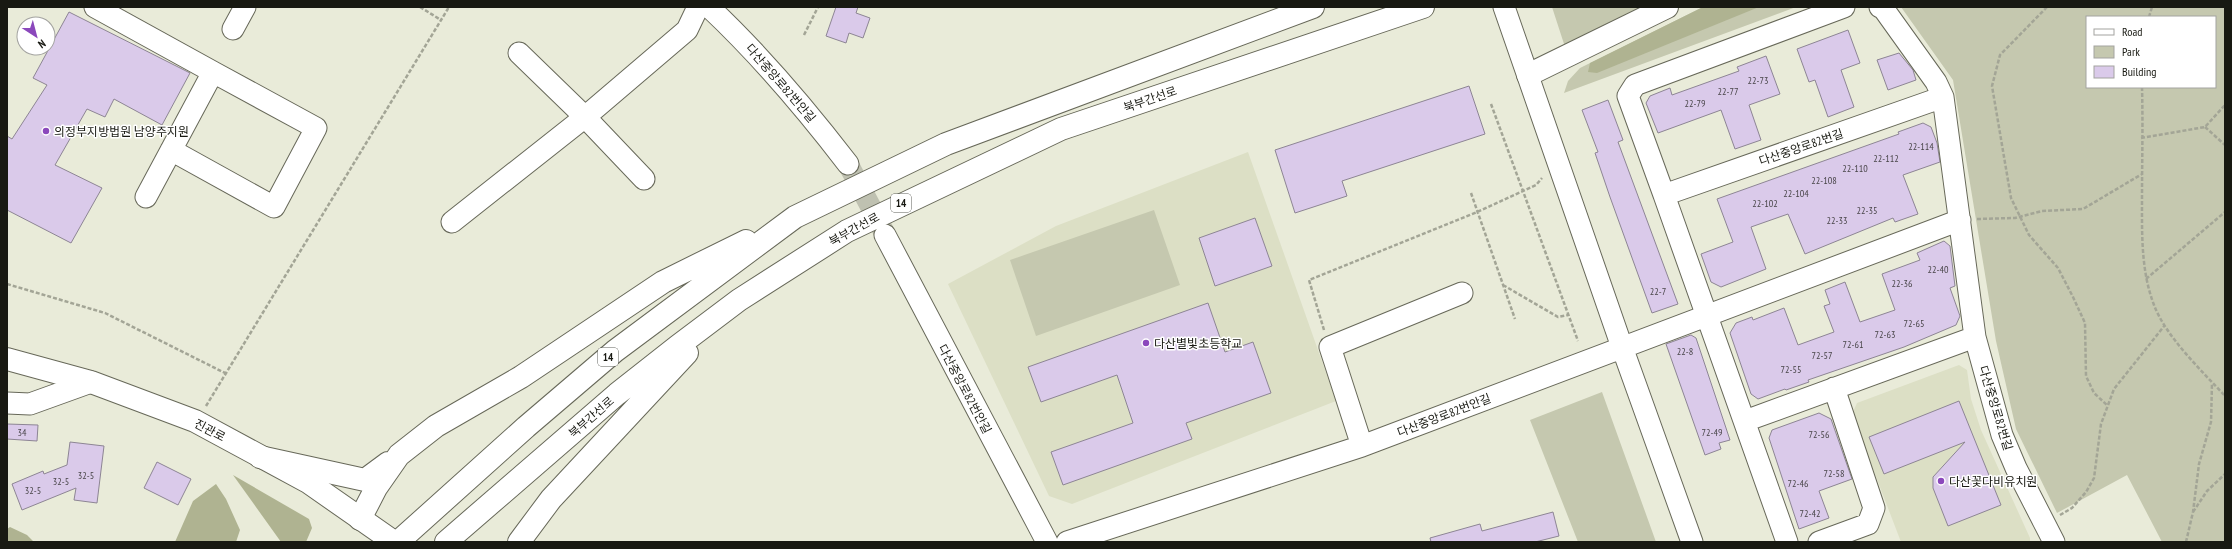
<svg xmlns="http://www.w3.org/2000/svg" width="2232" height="549" viewBox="0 0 2232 549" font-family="'PT Sans Narrow','Noto Sans KR',sans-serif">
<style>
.built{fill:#dcdfc5}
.green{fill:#c5c8af;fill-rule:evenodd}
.forest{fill:#afb391}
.building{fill:#dacaea;stroke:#8d8594}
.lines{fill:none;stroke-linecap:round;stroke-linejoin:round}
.minor-tunnel{stroke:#bfc1b1;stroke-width:21;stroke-dasharray:21 10;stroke-linecap:butt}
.minor-casing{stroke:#676859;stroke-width:23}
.major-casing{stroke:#676859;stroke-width:24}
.highway-casing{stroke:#676859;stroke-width:24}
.path{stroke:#a3a596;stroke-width:2.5;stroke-dasharray:4 2;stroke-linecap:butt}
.minor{stroke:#fff;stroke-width:21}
.major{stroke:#fff;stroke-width:22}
.highway{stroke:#fff;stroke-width:22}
.poi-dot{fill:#8b48bc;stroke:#fff;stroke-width:1.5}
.labels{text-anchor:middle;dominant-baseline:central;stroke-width:3;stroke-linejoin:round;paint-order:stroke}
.number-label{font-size:10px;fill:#484548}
.shield{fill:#fff;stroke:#5d5e59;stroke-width:1}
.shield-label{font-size:11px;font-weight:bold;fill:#181912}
.street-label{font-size:12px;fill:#181912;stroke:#fff}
.poi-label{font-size:12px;fill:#181912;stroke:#fff;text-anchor:start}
</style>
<rect width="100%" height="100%" fill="#e9ebd9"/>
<path class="built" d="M1248 152 1336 401 1072 504 1049 496 948 284 1056 226Z
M1959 365 1967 370 1971 399 1981 430 2030 538V542H1901L1852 414 1857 403Z"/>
<path class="green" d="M1552 7H1644L1565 47Z
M1703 7H1796L1564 93 1568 81 1580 68Z
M1901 7H2225V542H2162L2127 475 2057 513 2016 429 1996 341 1953 80ZM2087 17H2215V87H2087Z
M1154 210 1180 285 1036 336 1010 260Z
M1602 392 1656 542H1578L1530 420Z"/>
<path class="forest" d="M1703 7H1759L1597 73 1588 72 1590 63Z
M233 475 309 519 312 528 306 542H281Z
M216 484 226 499 240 530 236 542H175L193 501Z
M10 527 27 535 34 542H7V529Z"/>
<path class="building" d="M836 7H858L856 13 870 18 863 38 849 33 846 43 826 36Z
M69 12 190 73 162 125 114 99 105 117 87 109 55 165 102 188 71 243 7 210V136L12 139 47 85 33 78Z
M1848 30 1860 63 1841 70 1854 107 1828 117 1815 80 1809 82 1797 49Z
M1899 53 1913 70 1916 80 1888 90 1877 60Z
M1766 56 1780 94 1749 105 1761 140 1735 149 1721 110 1658 133 1646 103 1650 96 1670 88 1672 95 1739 71 1737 67Z
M1469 86 1485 134 1342 181 1347 196 1295 213 1275 150Z
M1608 100 1623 140 1618 142 1678 304 1652 313 1610 197 1595 153 1598 152 1582 110Z
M1923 123 1931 127 1937 143 1940 162 1903 175 1918 214 1895 222 1893 218 1805 254 1788 214 1751 227 1766 269 1721 287 1711 282 1701 254 1733 242 1717 199 1899 134 1898 132Z
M1255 218 1272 266 1215 286 1199 238Z
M1944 241 1950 246 1955 286 1950 288 1960 316 1956 325 1904 347 1808 380 1809 382 1786 390 1785 389 1758 399 1751 394 1730 333 1736 323 1752 317 1753 320 1784 308 1798 345 1834 332 1824 306 1830 304 1825 290 1845 282 1860 322 1895 310 1882 274 1920 260 1917 253Z
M1208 303 1225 352 1253 342 1271 393 1186 423 1192 439 1063 485 1051 452 1133 423 1117 375 1041 402 1028 367Z
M1691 335 1696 338 1730 440 1719 443 1721 449 1705 455 1666 344Z
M1959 401 2001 505 1948 526 1933 488V477L1965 442 1884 474 1869 437Z
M1819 413 1831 419 1852 479 1819 491 1829 518 1799 529 1769 438 1772 430Z
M7 424 38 425 37 441 7 439Z
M70 442 104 446 97 503 74 500 76 488 22 510 12 484 43 471 44 474 67 465Z
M157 462 191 479 178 505 144 488Z
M1553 512 1559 536 1535 542H1431L1430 538 1480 524 1482 531Z"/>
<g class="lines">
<path class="minor-tunnel" d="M848 164 884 232"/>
<defs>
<path id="minor" d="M95 7 213 72 146 197
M709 7C760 55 805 108 848 164
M1504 7 1622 347 1692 542
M1880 7 1883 8 1936 82 1943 97
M233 29 245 7
M519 53 585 117 644 179
M171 150 274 207 316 128 213 72
M1664 195 1628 96 1635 85 1844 7
M452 222 585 117 687 30 698 7
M885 235 1047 542
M7 403 30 404 91 382
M1745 421 1975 337
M1362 446 1330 347 1462 293
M1067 542 1362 446 1960 220
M1787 542 1664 195 1943 97 1975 337 2002 435 2016 468 2054 542
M1819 542 1868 524 1874 508 1834 388"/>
<path id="major" d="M7 359 91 382 195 421 308 482 394 542"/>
<path id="highway" d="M1528 75 1667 7
M260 457 365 480 388 463
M360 519 376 488 399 455 436 426 521 377 663 282 746 241
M398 542 526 427 615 351 795 217 946 144 1313 7
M446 542 617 394 678 346 739 300 847 231 1061 129 1423 7
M519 542 551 499 687 353"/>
</defs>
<use href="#minor" class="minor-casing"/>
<use href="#major" class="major-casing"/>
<use href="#highway" class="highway-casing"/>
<path class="path" d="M420 7 441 20
M2047 7 2000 55 1992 86 2011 198 2029 235 2058 268 2073 297 2085 323 2086 376 2094 393 2108 406
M2149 17 2152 7
M804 35 818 7
M2142 87C2143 124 2142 162 2142 200 2142 235 2141 271 2154 305 2166 337 2202 371 2225 396
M1491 104 1578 341
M2205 127 2225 145
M2141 138 2205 127 2225 105
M1471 193 1515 319
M1977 219 2015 218 2042 211 2083 209 2142 174
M2146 279 2225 212
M7 284 105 313 227 374
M1503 285 1558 317 1568 315
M1324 330 1309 280 1477 212 1536 185 1542 178
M206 406 449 7
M2193 512 2207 491 2225 474
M2060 515 2072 508 2086 492 2094 478 2101 424 2114 389 2165 325
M2186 542 2193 512 2199 464 2211 422 2212 383"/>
<use href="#minor" class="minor"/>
<use href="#major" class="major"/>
<use href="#highway" class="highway"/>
</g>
<g class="poi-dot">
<circle cx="46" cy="131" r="4"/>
<circle cx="1146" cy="343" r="4"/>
<circle cx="1941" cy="481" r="4"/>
</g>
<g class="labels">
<g class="number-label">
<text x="1758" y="80">22-73</text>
<text x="1728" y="91">22-77</text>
<text x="1695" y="103">22-79</text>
<text x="1921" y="146">22-114</text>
<text x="1886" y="158">22-112</text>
<text x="1855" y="168">22-110</text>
<text x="1824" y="180">22-108</text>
<text x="1796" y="193">22-104</text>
<text x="1765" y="203">22-102</text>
<text x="1867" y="210">22-35</text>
<text x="1837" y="220">22-33</text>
<text x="1938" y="269">22-40</text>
<text x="1902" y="283">22-36</text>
<text x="1658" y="291">22-7</text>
<text x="1914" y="323">72-65</text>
<text x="1885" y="334">72-63</text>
<text x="1853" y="344">72-61</text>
<text x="1685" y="351">22-8</text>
<text x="1822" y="355">72-57</text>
<text x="1791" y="369">72-55</text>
<text x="22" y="432">34</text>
<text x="1712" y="432">72-49</text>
<text x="1819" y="434">72-56</text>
<text x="1834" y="473">72-58</text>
<text x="86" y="475">32-5</text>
<text x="61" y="481">32-5</text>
<text x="1798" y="483">72-46</text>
<text x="33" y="490">32-5</text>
<text x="1810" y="513">72-42</text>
</g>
<g class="shield">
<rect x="891" y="194" width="20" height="18" rx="3"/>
<rect x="598" y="348" width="20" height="18" rx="3"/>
</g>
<g class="shield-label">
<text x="901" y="203">14</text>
<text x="608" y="357">14</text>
</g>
<g class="street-label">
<text transform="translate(781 83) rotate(49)">다산중앙로82번안길</text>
<text transform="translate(1150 99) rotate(-19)">북부간선로</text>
<text transform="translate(1801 147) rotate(-19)">다산중앙로82번길</text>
<text transform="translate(854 229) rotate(-29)">북부간선로</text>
<text transform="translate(965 389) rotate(62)">다산중앙로82번안길</text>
<text transform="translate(1996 408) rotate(73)">다산중앙로82번길</text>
<text transform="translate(1444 415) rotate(-21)">다산중앙로82번안길</text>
<text transform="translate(591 417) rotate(-41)">북부간선로</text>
<text transform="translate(210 430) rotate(28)">진관로</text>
</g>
<g class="poi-label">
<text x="54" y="131">의정부지방법원 남양주지원</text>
<text x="1154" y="343">다산별빛초등학교</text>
<text x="1949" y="481">다산꽃다비유치원</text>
</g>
</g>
<rect width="2232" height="549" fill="none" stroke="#181912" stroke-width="16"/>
<rect x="2086" y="16" width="130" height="72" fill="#ffffff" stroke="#a3a3a0"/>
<rect x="2094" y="29" width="20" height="6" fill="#ffffff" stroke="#a3a3a0"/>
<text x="2122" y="36" font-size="12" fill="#181912">Road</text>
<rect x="2094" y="46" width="20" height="12" fill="#c5c8af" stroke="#a3a3a0"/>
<text x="2122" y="56" font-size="12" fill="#181912">Park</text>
<rect x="2094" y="66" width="20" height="12" fill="#dacaea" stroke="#a3a3a0"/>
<text x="2122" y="76" font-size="12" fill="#181912">Building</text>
<g transform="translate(36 36) rotate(144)"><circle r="19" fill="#ffffff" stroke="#a3a3a0"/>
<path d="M0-3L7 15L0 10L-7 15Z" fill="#8b48bc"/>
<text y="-6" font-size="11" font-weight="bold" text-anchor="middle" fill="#181912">N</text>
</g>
</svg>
